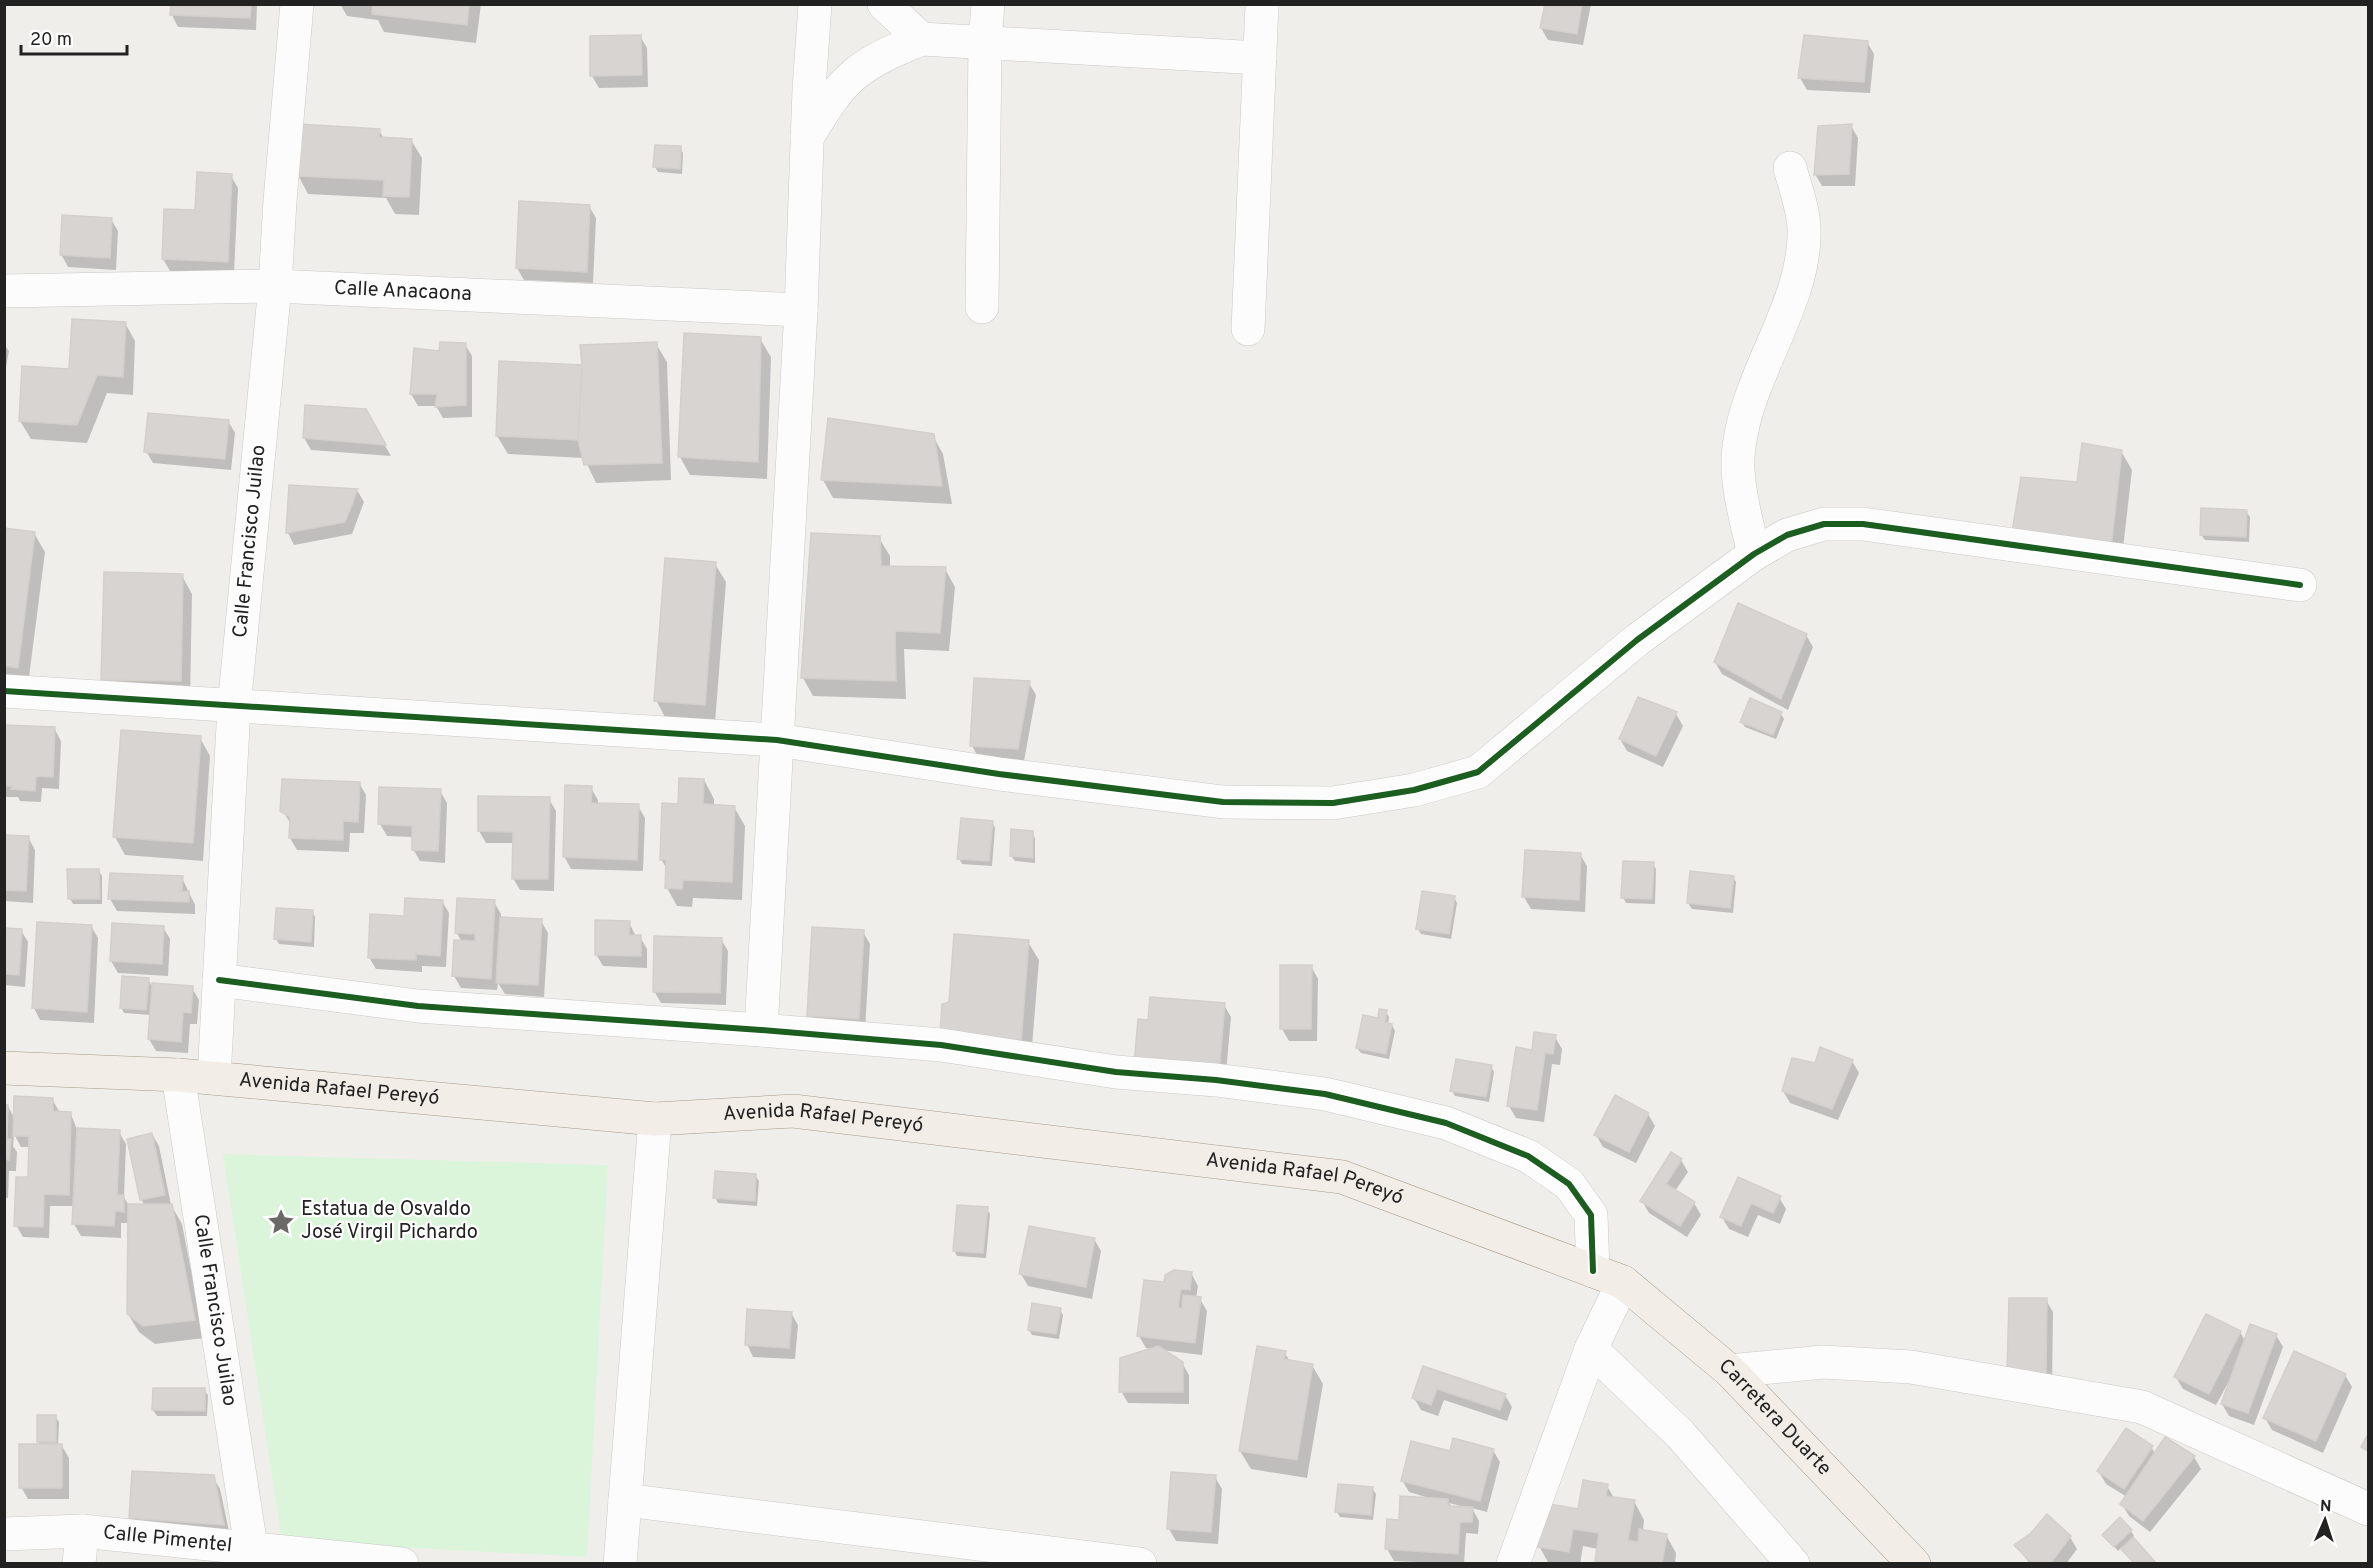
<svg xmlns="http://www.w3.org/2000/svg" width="2373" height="1568" viewBox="0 0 2373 1568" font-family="Overpass,sans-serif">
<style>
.park{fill:#daf5da}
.shadow{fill:#0003;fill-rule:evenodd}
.building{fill:#d7d4d2;stroke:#d3d0cc;stroke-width:1.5}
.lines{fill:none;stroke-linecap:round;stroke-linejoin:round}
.minor-casing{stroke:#c9c8c7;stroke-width:34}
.tertiary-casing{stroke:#c9c8c7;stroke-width:34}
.primary-casing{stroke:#a79c86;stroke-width:34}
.minor{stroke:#fdfcfc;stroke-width:33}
.tertiary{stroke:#fdfcfc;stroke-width:33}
.primary{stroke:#f3ede7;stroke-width:33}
.cycleway-casing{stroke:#fff;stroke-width:10}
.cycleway{stroke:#1b5e20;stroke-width:6}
.labels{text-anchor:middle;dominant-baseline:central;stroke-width:4.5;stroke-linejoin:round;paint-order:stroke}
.street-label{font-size:20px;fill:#222;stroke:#fff}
.poi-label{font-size:20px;fill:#222;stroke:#fff;text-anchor:start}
</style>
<rect width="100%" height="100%" fill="#f0eeeb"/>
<path class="park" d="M223 1154 608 1165 587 1557 282 1541Z"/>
<path class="shadow" d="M172 4H257L256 30 178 27 172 15Z
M340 4H481L476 43 384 32 378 20 347 16Z
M1547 4H1591L1583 45 1548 40 1541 28Z
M640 36 647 48 648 87 599 88 592 76Z
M1867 42 1874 54 1870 93 1807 90 1800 78Z
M1851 126 1858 138 1855 186H1822L1815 174Z
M379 130 384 139 411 140 422 158 419 215 395 214 386 198 308 194 298 175Z
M680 148 683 153 682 174 658 172 655 167Z
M231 176 238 188 234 273 170 271 163 259Z
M589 206 596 218 593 283 524 280 517 268Z
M111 219 118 231 116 270 68 267 61 254Z
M125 323 135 341 133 395 107 393 87 443 31 439 20 421 70 371Z
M760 339 771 357 767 479 690 475 680 457Z
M4 344 9 351 4 379Z
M465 344 472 356V417L443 418 436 406H418L411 394 440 352Z
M656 344 667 362 671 480 596 483 584 458 508 454 497 436 583 367Z
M365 411 391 456 311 450 304 438Z
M228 421 235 433 231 470 153 463 146 451Z
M933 436 943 454 952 504 833 498 823 480Z
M2121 451 2132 470 2121 566 2078 484Z
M290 487 357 490 364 502 352 534 294 545 288 533Z
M2246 512 2250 517 2249 542 2205 540 2201 535Z
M4 529 34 533 45 552 28 685 4 682Z
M879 538 890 556V567L945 569 955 587 949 651 904 649 906 699 813 696 803 678Z
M715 564 726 582 715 723 666 719 656 700Z
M182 576 192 594 190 699 113 697 103 679Z
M1806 635 1813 647 1788 710 1722 674 1715 662Z
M1029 683 1036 695 1024 761 979 758 972 746Z
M1676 714 1683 726 1663 767 1627 751 1620 739Z
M1781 714 1784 719 1776 739 1745 727 1741 721Z
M4 726 54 728 61 741 59 789 42 788 41 802 20 801 18 797H4Z
M123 732 200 738 210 756 203 861 125 855 115 837Z
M704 780 714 799V806L734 807 745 826 742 900 693 898 692 907 677 906 667 888V869L661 859 680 806Z
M359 783 366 795 364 833H350L349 852 297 850 290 838 291 824 282 810Z
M591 788 598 800V804L638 806 645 818 643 871 571 869 564 856Z
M440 791 447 803 445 863 420 861 413 849V837L387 836 380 824Z
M549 799 556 811 554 891 520 890 513 878 514 843H486L479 831Z
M992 822 995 828 992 866 962 864 959 858Z
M1032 832 1035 838V863L1015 861 1011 856Z
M4 836 28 837 35 850 33 903 4 901Z
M1580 854 1587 866 1585 912 1531 909 1524 897Z
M1653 864 1656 869 1655 904 1626 903 1623 897Z
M99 871 102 876V904H73L70 899Z
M1733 877 1736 882 1733 913 1692 909 1688 903Z
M182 878 195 905V914L117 911 110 899Z
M1454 897 1457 903 1451 939 1421 934 1418 929Z
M442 901 449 913 446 967 422 966V972L376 969 369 957 406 918Z
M494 902 501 914V919L541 921 548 933 544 997 505 994 498 983 497 990 461 988 454 976 462 942 456 932Z
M312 912 315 917 314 947 279 944 276 939Z
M629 922 636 937H640L647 949V968L603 966 596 954Z
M91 926 98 938 94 1023 40 1020 34 1008Z
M163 927 170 939 168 976 118 973 111 961Z
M4 929 21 930 28 942 25 987 4 985Z
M863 932 870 944 865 1031 816 1027 809 1015Z
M721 939 728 951 726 1005 661 1003 654 991Z
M1028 942 1039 960 1031 1059 950 1003Z
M1311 966 1318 979 1317 1041H1289L1282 1029Z
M148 979 153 989 192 988 199 1000 197 1024H190L188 1053 156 1051 149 1039 151 1015 124 1013 121 1007Z
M1224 1005 1231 1017 1225 1084 1149 1022Z
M1386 1012 1389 1017 1388 1024 1392 1025 1395 1031 1389 1059 1361 1053 1357 1048Z
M1555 1037 1562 1049 1560 1065 1552 1064 1544 1122 1516 1118 1509 1106 1533 1051Z
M1852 1061 1859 1073 1838 1120 1790 1103 1783 1091 1816 1065Z
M1491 1066 1494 1072 1489 1102 1455 1096 1452 1091Z
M52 1099 59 1111 71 1114 77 1130 119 1132 126 1144 124 1197 129 1206H145L141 1199 152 1134 159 1146 171 1205 182 1224 204 1338 155 1344 139 1332 128 1314 129 1223H121V1238L81 1236 74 1224 75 1206H50L49 1238 23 1237 16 1225 29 1179 30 1147H21L14 1134 13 1146 17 1152 16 1171H9L8 1198H4V1106H8L15 1120Z
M1648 1114 1655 1126 1636 1163 1603 1147 1596 1135Z
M1681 1160 1688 1172 1675 1191 1694 1203 1701 1215 1687 1237 1649 1213 1642 1201Z
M755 1175 759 1181 757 1206 718 1203 715 1197Z
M1739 1179 1779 1197 1786 1209 1780 1224 1758 1215 1748 1237 1729 1229 1722 1217Z
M987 1209 990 1214 986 1258 957 1256 954 1250Z
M1094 1239 1101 1251 1092 1299 1028 1286 1021 1274Z
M1191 1273 1198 1286 1196 1298 1200 1299 1207 1311 1202 1355 1161 1350 1182 1363 1189 1375V1404L1128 1403 1121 1391 1154 1349 1146 1348 1139 1336 1166 1284Z
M2010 1299 2046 1300 2053 1312 2052 1386Z
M1060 1309 1063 1315 1059 1339 1032 1335 1029 1330Z
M791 1313 798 1325 795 1359 753 1357 747 1344Z
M2240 1332 2245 1341 2276 1335 2283 1347 2254 1425 2229 1416 2222 1404 2230 1384 2228 1383 2216 1405 2183 1389 2176 1377Z
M1285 1353 1290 1362 1312 1365 1323 1384 1307 1478 1251 1469 1240 1451Z
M1424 1368 1505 1395 1512 1407 1507 1421 1444 1400 1438 1416 1421 1410 1414 1398Z
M2345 1375 2352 1387 2323 1453 2272 1430 2265 1418Z
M154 1389 204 1390 208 1395 207 1416H157L153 1410Z
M55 1416 59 1422 58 1446H62L69 1458V1499H28L21 1487 41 1446 38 1441Z
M2152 1448 2155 1454 2194 1457 2201 1469 2150 1532 2129 1516 2122 1504 2127 1497 2106 1484 2099 1472Z
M1493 1450 1500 1462 1487 1512 1472 1508 1479 1521 1478 1534 1466 1533 1464 1564 1394 1561 1387 1549 1400 1521 1429 1498 1409 1492 1402 1480 1451 1453ZM1449 1503 1465 1507 1464 1508 1452 1507Z
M133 1472 213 1477 220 1489 230 1536 137 1530 130 1518Z
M1215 1477 1222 1489 1218 1544 1176 1541 1169 1529Z
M1607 1486 1614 1498 1634 1501 1644 1520 1643 1531 1666 1535 1676 1553 1675 1564H1598L1596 1561 1598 1549 1583 1546 1580 1564H1549L1539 1546Z
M1372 1488 1376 1494 1373 1520 1340 1517 1337 1512Z
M2131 1531 2134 1536 2132 1538 2155 1564H2134L2122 1547 2118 1551 2104 1535Z
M2070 1537 2077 1549 2066 1564H2030L2016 1545Z"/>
<path class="building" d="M171 4H251L250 18 170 15Z
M373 4H469L467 25 372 14Z
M1545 4H1582L1577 34 1540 28Z
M641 35 642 75 590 76V36Z
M1804 35 1868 41 1864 82 1798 78Z
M299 124 380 129 379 137 412 139 409 197 383 196 384 180 296 176Z
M1852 124 1849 174 1814 175 1818 126Z
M655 145 681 146 680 169 653 167Z
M197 172 232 174 228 262 162 259 164 209 195 210Z
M519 201 590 205 587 272 516 268Z
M62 215 112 218 110 258 60 255Z
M72 319 126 322 123 377 97 375 77 425 19 421 22 366 69 369Z
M684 333 761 337 758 462 678 457Z
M440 342 466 343V405L435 407 437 394H410L414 348 439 351Z
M657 342 662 463 584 465 578 440 582 365 580 345Z
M499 361 582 365 578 440 496 436Z
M305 405 366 409 386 445 303 438Z
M148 413 229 420 225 459 144 452Z
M828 418 934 434 942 486 821 480Z
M2082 443 2122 450 2111 548 2012 532 2021 477 2077 482Z
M289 485 358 489 345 522 286 533Z
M2201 508 2247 510 2246 537 2200 535Z
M4 528 35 532 18 668 4 666Z
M811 533 880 536 881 566 946 567 940 633 895 631 896 681 801 678Z
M665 558 716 562 705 705 654 701Z
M104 572 183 574 181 681 101 680Z
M1738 603 1807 634 1781 699 1714 662Z
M974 678 1030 681 1018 749 970 746Z
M1638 697 1677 712 1656 756 1619 739Z
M1750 698 1782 712 1773 735 1740 722Z
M4 725 55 727 53 777 36 776 35 791 11 789 12 786H4Z
M121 730 201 736 193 843 113 837Z
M679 778 704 779 703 804 735 806 732 882 683 880 682 889 665 888 666 860H660L662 803 678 804Z
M282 779 360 782 358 822 343 821V840L289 838 290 817 280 811Z
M565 785 592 786 591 803 639 804 637 860 563 857Z
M379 787 441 789 438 851 412 850V826L378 824Z
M478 796 550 797 548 879H512L513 832 478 831Z
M961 818 993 821 989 861 957 859Z
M1011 829 1033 831V858L1010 856Z
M4 835 29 836 26 891 4 890Z
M1525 850 1581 853 1579 900 1522 897Z
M1623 861 1654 862 1652 899 1621 898Z
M67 869H99L100 899H68Z
M1690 871 1734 876 1730 908 1687 903Z
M110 873 183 876 182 892 189 891V902L108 899Z
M1422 891 1455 896 1449 934 1416 929Z
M405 898 443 900 440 956 416 954V960L368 958 370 914 404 916Z
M457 898 495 900 491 979 452 976 454 940 475 941V934L455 933Z
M276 908 313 910 311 942 274 939Z
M500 917 542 919 538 985 496 983Z
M595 920 630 921 629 935H641V956L595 955Z
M37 922 92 925 87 1012 32 1008Z
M112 923 164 926 162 964 110 961Z
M812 927 864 930 859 1019 807 1016Z
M4 928 22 929 19 975 4 974Z
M954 934 1029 940 1021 1042 940 1035 942 1004 949 1002Z
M654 936 722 938 720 993 653 992Z
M1280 965H1312L1311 1029H1280Z
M122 976 149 978 146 1010 120 1008Z
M152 983 193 986 191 1013 183 1012 181 1042 148 1039Z
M1150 997 1225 1003 1219 1072 1134 1065 1138 1019 1148 1020Z
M1379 1009 1387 1010 1385 1022 1392 1024 1386 1054 1356 1048 1363 1015 1378 1018Z
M1534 1032 1556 1035 1553 1054 1545 1053 1537 1110 1507 1106 1516 1047 1532 1050Z
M1820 1047 1853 1060 1832 1109 1782 1091 1792 1058 1815 1063Z
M1456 1059 1492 1065 1486 1097 1450 1091Z
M1615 1095 1649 1113 1629 1152 1594 1135Z
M14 1096 53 1098V1111L71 1112 69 1195 44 1194 43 1227 14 1226 16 1177H28L29 1136H13Z
M4 1105H8L7 1139H11L9 1160 4 1159Z
M77 1128 120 1130 117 1195H124V1212L115 1211 114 1226 72 1224Z
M152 1133 165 1195 140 1200 127 1139Z
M1671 1152 1682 1159 1666 1184 1695 1202 1680 1226 1640 1201Z
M715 1171 756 1174 755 1201 713 1198Z
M1738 1177 1781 1196 1773 1213 1751 1203 1741 1226 1720 1217Z
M128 1204H172L195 1320 143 1326 127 1314Z
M957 1205 988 1207 983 1253 953 1251Z
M1029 1226 1095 1238 1086 1287 1019 1274Z
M1174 1270 1192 1272 1190 1290 1181 1289 1178 1308H1182L1183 1295 1201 1297 1195 1343 1137 1336 1144 1280 1164 1282 1165 1275Z
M2009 1298H2047L2046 1374H2007Z
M1032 1303 1061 1308 1056 1334 1028 1330Z
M747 1309 792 1312 789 1348 745 1345Z
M2206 1314 2241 1331 2209 1394 2174 1377Z
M2250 1324 2277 1334 2248 1413 2221 1404Z
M1158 1346 1183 1362V1392H1119L1120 1358Z
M1257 1346 1286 1351 1284 1359 1313 1364 1297 1460 1239 1451Z
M2294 1351 2346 1374 2316 1441 2263 1418Z
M1423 1366 1506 1394 1500 1410 1437 1389 1431 1405 1412 1398Z
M153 1388H205V1411L152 1410Z
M37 1415H56V1442H37Z
M2126 1428 2153 1446 2124 1489 2097 1471Z
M2368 1434V1451L2361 1447Z
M2165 1437 2195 1456 2143 1521 2120 1504Z
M1453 1438 1494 1449 1480 1501 1401 1481 1411 1441 1450 1451Z
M19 1444H62V1488H19Z
M132 1471 214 1475 224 1525 129 1518Z
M1171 1472 1216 1475 1211 1532 1167 1529Z
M1583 1480 1608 1484 1606 1496 1635 1500 1628 1540 1638 1542 1639 1529 1667 1534 1662 1564H1610L1595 1561 1599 1533 1573 1529 1569 1552 1537 1547 1545 1503 1578 1509Z
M1338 1484 1373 1487 1371 1515 1335 1512Z
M1400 1496 1448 1499V1506L1473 1507 1472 1522H1460L1458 1554 1385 1549 1387 1519 1399 1520Z
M2047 1514 2071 1536 2050 1564H2033L2014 1545 2031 1533Z
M2120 1517 2132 1530 2114 1547 2102 1535Z
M2133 1537 2157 1564H2135L2121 1549Z"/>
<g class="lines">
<defs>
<g id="minor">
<path d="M884 4 921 39"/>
<path d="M807 137C821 116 834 91 855 74 874 58 898 49 921 39L1260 58"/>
<path id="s1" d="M4 291 275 286 801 310"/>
<path d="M982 307 985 43 988 4"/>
<path d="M1248 329 1262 4"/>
<path d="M1754 554C1747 523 1734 479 1739 447 1748 372 1806 303 1804 230 1804 210 1795 187 1790 168"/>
<path d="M4 691 777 740 999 774 1223 802 1333 803 1414 790 1478 772 1637 640 1754 554 1787 535 1824 524H1863L2300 585"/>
<path d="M219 980 418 1006 761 1030 941 1045 1116 1072 1216 1080 1325 1094 1446 1123 1528 1156 1569 1184 1591 1215 1593 1271"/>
<path d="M761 1030 801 310 809 89 815 4"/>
<path id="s2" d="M178 1075 251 1547"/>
<path d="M1591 1349 1680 1434 1793 1564"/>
<path d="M1730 1371 1823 1362 1911 1367 2142 1407 2368 1509"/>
<path d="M625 1500 1140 1564"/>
<path id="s3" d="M4 1534 82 1531 402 1564"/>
<path d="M79 1564 82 1531"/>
<path d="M620 1564 655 1119"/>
<path d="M1513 1564 1591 1349 1623 1282"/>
</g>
<g id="tertiary">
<path id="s4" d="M214 1078 234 707 275 286 280 201 297 4"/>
</g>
<g id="primary">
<path id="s5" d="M4 1068 178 1075 655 1119 793 1111 1342 1177 1623 1282 1730 1371 1914 1564"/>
</g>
</defs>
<use href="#minor" class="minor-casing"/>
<use href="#tertiary" class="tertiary-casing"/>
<use href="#primary" class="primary-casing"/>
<use href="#minor" class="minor"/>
<use href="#tertiary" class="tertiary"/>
<use href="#primary" class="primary"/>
<defs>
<path id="cycleway" d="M4 691 777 740 999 774 1223 802 1333 803 1414 790 1478 772 1637 640 1754 554 1787 535 1824 524H1863L2300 585
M219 980 418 1006 761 1030 941 1045 1116 1072 1216 1080 1325 1094 1446 1123 1528 1156 1569 1184 1591 1215 1593 1271"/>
</defs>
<use href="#cycleway" class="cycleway-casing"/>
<use href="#cycleway" class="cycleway"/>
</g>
<defs>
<symbol id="sight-bare" viewBox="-9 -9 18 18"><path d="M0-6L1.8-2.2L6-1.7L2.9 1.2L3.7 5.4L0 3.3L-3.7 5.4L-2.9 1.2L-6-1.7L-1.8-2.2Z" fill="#6a6968" stroke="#fff" stroke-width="2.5" paint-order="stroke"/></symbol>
</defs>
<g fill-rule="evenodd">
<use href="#sight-bare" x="262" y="1203" width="38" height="38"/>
</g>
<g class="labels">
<g class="street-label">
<text stroke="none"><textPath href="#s1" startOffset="399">Calle Anacaona</textPath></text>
<text stroke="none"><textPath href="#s4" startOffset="538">Calle Francisco Juilao</textPath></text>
<text stroke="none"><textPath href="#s5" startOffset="336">Avenida Rafael Pereyó</textPath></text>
<text stroke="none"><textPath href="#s5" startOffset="822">Avenida Rafael Pereyó</textPath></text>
<text stroke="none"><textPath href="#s5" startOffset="1308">Avenida Rafael Pereyó</textPath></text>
<text stroke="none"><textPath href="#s2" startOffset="238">Calle Francisco Juilao</textPath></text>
<text stroke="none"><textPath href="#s5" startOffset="1848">Carretera Duarte</textPath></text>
<text stroke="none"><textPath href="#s3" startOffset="164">Calle Pimentel</textPath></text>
</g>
<g class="poi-label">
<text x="301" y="1210">Estatua de Osvaldo<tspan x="301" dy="23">José Virgil Pichardo</tspan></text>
</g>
</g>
<rect width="2373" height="1568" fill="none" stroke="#222222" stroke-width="12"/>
<g transform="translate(2325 1520) rotate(3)" stroke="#ffffff" stroke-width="4.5" paint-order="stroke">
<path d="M0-4.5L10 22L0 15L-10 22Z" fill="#222222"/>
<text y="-9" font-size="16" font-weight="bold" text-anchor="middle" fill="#222222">N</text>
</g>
<path d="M21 45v9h106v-9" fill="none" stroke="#222222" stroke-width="3"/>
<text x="30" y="45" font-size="18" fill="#222222" stroke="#ffffff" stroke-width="4.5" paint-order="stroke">20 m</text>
</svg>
